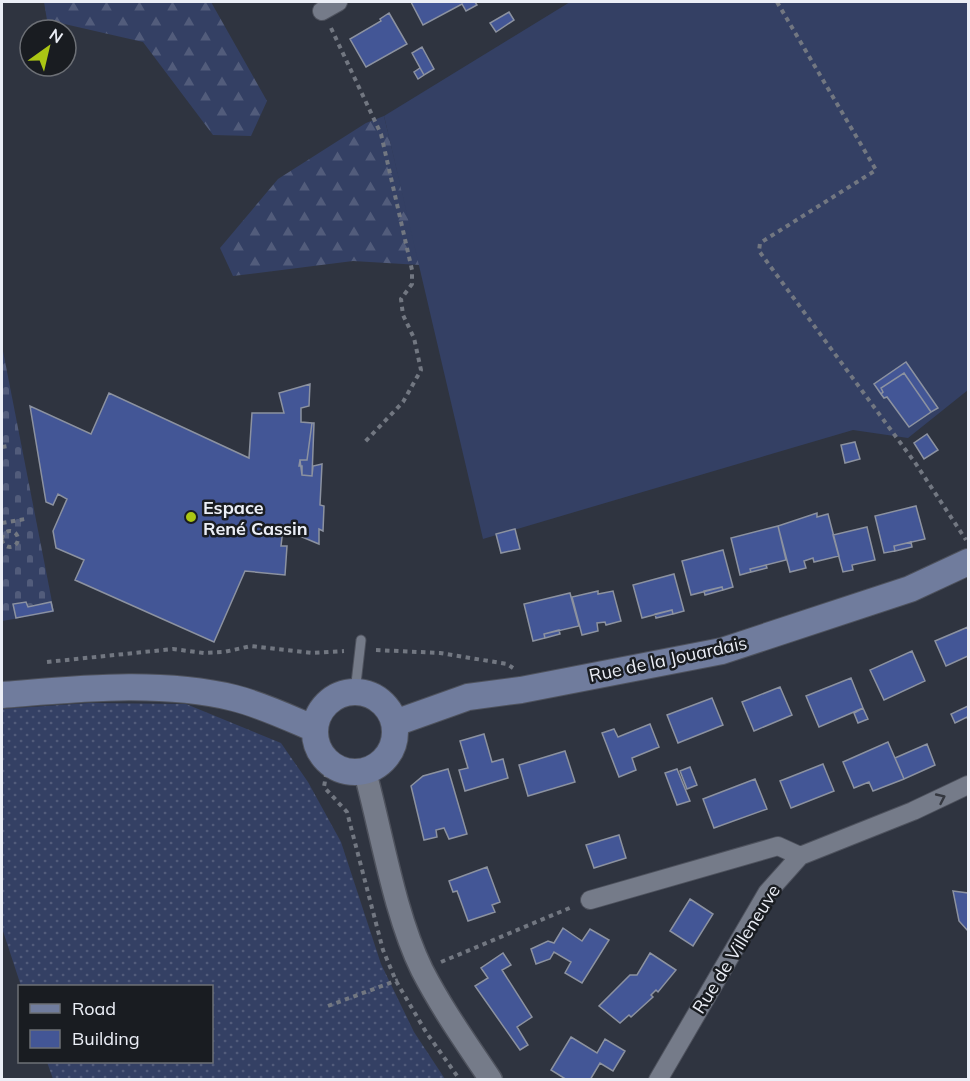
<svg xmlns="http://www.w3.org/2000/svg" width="970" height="1081" viewBox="0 0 970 1081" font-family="Mulish,sans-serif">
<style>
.grass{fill:url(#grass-dots)}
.forest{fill:url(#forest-firs)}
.cemetery{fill:url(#cemetery-stones)}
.garden{fill:#344064}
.building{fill:#435696;stroke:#8c92a0;stroke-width:1.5}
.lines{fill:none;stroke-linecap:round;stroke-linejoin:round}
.service-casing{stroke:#4e525d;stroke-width:11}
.minor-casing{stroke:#4e525d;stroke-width:20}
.tertiary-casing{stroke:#4e525d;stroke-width:25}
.secondary-casing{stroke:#4e525d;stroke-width:28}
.path{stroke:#727781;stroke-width:4;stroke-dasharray:4.5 4.5;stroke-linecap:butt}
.service{stroke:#757b89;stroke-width:9}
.minor{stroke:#757b89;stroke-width:18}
.tertiary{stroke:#757b89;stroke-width:22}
.secondary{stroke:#707c9d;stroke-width:26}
.oneway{stroke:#353840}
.poi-dot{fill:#abc614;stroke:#191c21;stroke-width:2}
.labels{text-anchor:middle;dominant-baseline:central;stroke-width:5;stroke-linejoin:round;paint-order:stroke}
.poi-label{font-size:18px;font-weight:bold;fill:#ebeef6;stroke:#191c21;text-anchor:start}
.street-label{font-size:18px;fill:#ebeef6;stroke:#191c21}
</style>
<defs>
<pattern id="grass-dots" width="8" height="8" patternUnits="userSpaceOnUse" patternTransform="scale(1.5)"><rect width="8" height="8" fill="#344064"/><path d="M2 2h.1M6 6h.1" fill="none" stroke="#525c7b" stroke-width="1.8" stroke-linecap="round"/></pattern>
<pattern id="forest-firs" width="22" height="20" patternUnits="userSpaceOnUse" patternTransform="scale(1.5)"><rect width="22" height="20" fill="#344064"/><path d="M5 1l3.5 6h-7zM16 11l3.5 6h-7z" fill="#525c7b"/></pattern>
<pattern id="cemetery-stones" width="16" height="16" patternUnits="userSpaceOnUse" patternTransform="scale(1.5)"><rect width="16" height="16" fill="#344064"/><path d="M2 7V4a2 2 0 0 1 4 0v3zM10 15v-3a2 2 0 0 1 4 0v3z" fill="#525c7b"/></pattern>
</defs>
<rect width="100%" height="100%" fill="#2f3440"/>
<path class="grass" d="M90 703 186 704 281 743 308 782 341 842 381 964 414 1032 445 1079H53L47 1062H212V986H21L2 928V709Z"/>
<path class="forest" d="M44 2H211L267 101 251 136 213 135 143 42 47 20Z
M384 116 420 265 353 261 233 276 220 248 278 179 366 123Z"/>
<path class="cemetery" d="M2 346 54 612 2 621Z"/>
<path class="garden" d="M570 2H968V390L908 438 853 430 483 539 384 116Z"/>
<path class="building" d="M411 2H475L477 5 466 11 462 4 423 25Z
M509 12 514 20 496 32 490 23Z
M389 13 407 44 366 67 350 39 381 21 380 19Z
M422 47 434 69 424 75 412 53Z
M420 68 424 75 418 79 414 72Z
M906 362 938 408 931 412 904 373 881 388 883 392 881 394 874 384Z
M904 373 931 412 909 427 887 397 884 398 881 394 883 392 881 388Z
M310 384 309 406 301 408V422L312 423 307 460H300L299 466H302V475L312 476 313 466 322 464 320 505 324 506 323 531 319 529V544L283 529 281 546H287L285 575 245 571 214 642 75 580 84 560 56 548 53 531 67 499 58 494 53 505 46 502 30 406 91 434 109 393 249 458 252 413H284L279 393Z
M312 423H314L312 476 302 475 300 460H307Z
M927 434 938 450 924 459 914 443Z
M855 442 860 459 845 463 841 445Z
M916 506 925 539 894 546 895 551 884 553 875 516Z
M817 513V517L828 514 839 556 814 562 813 558 804 561 806 568 790 572 778 526Z
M778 526 786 560 750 569 751 572 740 575 731 538Z
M867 527 875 560 852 565 853 570 843 572 833 535Z
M515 529 520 549 501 553 496 534Z
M911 542 912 547 895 551 894 546Z
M723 550 733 587 723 590 722 587 691 595 682 561Z
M766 565 767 568 751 572 750 569Z
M674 574 684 611 673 614 672 610 642 618 633 585Z
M722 587 723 590 705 595 704 591Z
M598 591V594L613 591 621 621 606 625 605 622 597 623 598 631 582 635 572 597Z
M570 593 579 626 544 634 545 638 533 641 524 604Z
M26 602 28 607 51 602 53 611 16 618 13 604Z
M672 610 673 614 656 618 655 614Z
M968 627V656L946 666 935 641Z
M559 630 560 634 545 638 544 634Z
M912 651 925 681 884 700 870 670Z
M851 678 863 708 819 727 806 696Z
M780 687 792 715 754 731 742 702Z
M712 698 723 725 678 743 667 715Z
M968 706V720L967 717 955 723 951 714Z
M863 708 868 719 858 723 854 713Z
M650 724 659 747 632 758 636 770 619 777 602 733 614 729 618 737Z
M484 734 492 762 503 759 508 778 465 791 459 770 468 768 460 741Z
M888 742 904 779 873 791 869 782 854 788 843 762Z
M927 744 935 765 904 779 895 758Z
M565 751 575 782 528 796 519 765Z
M823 764 834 791 791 808 780 781Z
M690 767 697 785 687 789 680 771Z
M448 769 467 834 449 839 444 828 436 830 437 837 424 840 411 786 423 776Z
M677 769 690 801 677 805 665 773Z
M755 779 767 809 714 828 703 799Z
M619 835 626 858 594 868 586 845Z
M487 867 500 902 492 905 495 912 468 921 457 891 453 892 449 881Z
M953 891 968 893V931L959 921Z
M690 899 713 914 693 946 670 931Z
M563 928 582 941 590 929 609 940 582 983 565 973 571 962 554 952 550 959 536 964 531 949 548 941 554 943Z
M503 953 511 965 502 970 532 1017 517 1027 528 1045 520 1050 475 986 488 978 481 968Z
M650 953 676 970 658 992 656 990 651 995 653 997 631 1017 629 1015 620 1023 599 1006 630 975H637Z
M571 1037 597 1053 605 1039 625 1051 613 1071 600 1063 590 1080H567L551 1070Z"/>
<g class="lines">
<defs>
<path id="service" d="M355 692 361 640"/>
<path id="minor" d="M322 11 338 2
M590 900 778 846 800 856
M658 1080 767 893 800 856 913 811 968 785"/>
<path id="tertiary" d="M365 772C382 834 394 913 422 970 442 1009 467 1044 491 1080"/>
<path id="secondary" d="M315 732a40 40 0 1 1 80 0a40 40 0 1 1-80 0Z
M2 695C78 689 159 680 234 698 262 705 289 718 315 729
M395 723 468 697 521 690 722 651 910 589 968 562"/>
</defs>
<use href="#service" class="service-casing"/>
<use href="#minor" class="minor-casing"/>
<use href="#tertiary" class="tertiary-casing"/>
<use href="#secondary" class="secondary-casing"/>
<path class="path" d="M777 2 876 170 760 243 759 251 916 464 966 540
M331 28 381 134 412 270V284L401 299 403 315 414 338 421 370 403 402 363 444
M2 447 8 446
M2 523 25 519
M2 539a8 8 0 1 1 16 0a8 8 0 1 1-16 0Z
M376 650 440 653 507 664 513 668
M47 662 173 649 204 653 224 652 251 646 312 653 344 651
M333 766 326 775 324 787 347 812 383 950 396 981 426 1032 460 1080
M441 962 572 907
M328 1006 398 980"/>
<use href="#service" class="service"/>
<use href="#minor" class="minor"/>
<use href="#tertiary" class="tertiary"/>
<use href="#secondary" class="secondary"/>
</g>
<defs><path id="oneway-chevron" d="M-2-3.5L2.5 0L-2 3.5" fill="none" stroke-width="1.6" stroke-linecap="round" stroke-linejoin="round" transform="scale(1.5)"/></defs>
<use class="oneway" href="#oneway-chevron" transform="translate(941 798) rotate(-25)"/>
<circle class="poi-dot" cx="191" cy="517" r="6"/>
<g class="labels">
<g class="poi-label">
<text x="203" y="507">Espace<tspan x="203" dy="21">René Cassin</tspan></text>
</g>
<g class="street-label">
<text transform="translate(668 659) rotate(-12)">Rue de la Jouardais</text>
<text transform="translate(736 949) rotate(-58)">Rue de Villeneuve</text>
</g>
</g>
<rect width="970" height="1081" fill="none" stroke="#ebeef6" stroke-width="6"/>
<rect x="18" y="985" width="195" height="78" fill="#191c21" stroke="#6d7076" stroke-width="1.5"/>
<rect x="30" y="1004" width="30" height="9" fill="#707c9d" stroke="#6d7076" stroke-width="1.5"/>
<text x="72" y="1015" font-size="18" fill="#ebeef6">Road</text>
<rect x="30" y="1030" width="30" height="18" fill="#435696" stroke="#6d7076" stroke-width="1.5"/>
<text x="72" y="1045" font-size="18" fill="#ebeef6">Building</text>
<g transform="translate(48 48) rotate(34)"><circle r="28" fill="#191c21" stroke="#6d7076" stroke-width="1.5"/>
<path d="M0-4.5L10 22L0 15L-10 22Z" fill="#abc614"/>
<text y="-9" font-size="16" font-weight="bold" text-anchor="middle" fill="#ebeef6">N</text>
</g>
</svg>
